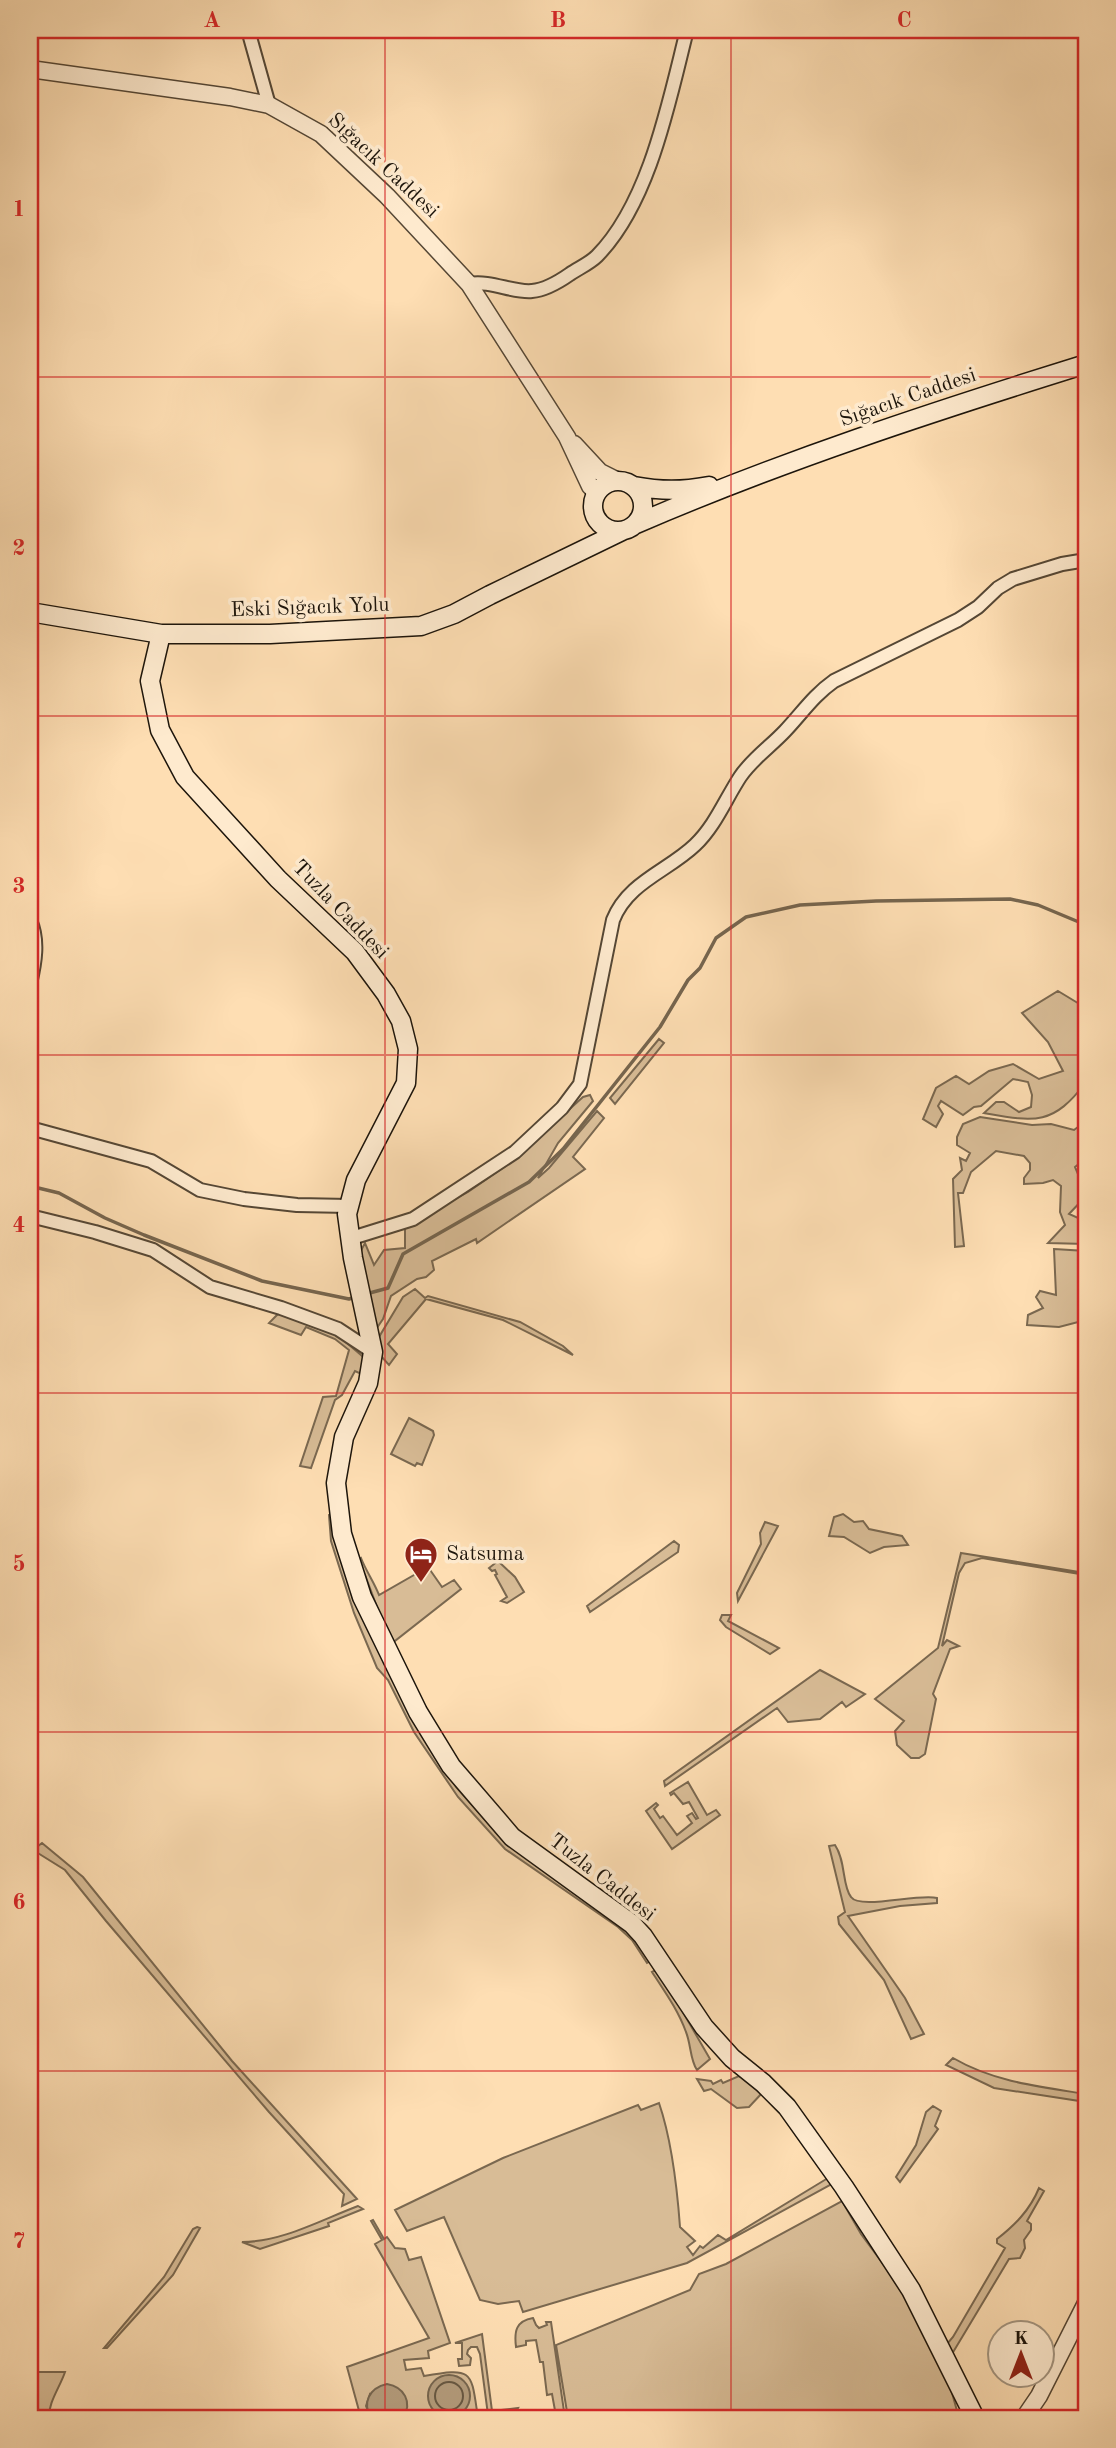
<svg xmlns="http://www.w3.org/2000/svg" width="1116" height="2448" viewBox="0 0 1116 2448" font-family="'Old Standard TT',serif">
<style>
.green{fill:#d8bc96;stroke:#7a6850;stroke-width:2}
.water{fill:#b29a7a;stroke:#76654e;stroke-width:2}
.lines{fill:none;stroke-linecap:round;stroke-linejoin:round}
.shore{stroke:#685842;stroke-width:2}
.stream{stroke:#76654e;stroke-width:3.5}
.minor-casing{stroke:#554735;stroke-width:16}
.tertiary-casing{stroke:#554735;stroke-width:19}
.secondary-casing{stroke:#1d150b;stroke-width:21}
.minor{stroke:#feeace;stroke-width:12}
.tertiary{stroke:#feeace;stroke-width:16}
.secondary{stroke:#feeace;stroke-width:18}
.grid{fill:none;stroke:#d62828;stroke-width:2;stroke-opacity:0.55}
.labels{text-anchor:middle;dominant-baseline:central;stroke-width:7;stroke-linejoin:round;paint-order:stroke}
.street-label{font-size:21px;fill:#1d150b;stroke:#feeace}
.poi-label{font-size:21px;fill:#1d150b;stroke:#feeace;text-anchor:start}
.neatline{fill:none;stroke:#d62828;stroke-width:2.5}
.grid-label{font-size:23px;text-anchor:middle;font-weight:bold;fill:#d62828}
</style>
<rect width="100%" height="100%" fill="#fedeb3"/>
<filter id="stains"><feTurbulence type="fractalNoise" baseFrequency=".00286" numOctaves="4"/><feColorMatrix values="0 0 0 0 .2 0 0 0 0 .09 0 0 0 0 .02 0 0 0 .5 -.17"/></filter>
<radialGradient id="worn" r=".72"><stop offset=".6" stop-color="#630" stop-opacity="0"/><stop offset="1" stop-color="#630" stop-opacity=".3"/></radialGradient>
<path class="green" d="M1058 991 1086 1008V1082C1053 1126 1035 1122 984 1113L996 1102H1004L1019 1112 1031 1107 1032 1095 1028 1082 1013 1079 981 1106 974 1107 963 1115 941 1101 938 1106 943 1114 936 1127 923 1119 936 1088 956 1076 969 1084 989 1071 1013 1064 1039 1079 1063 1071 1048 1042 1022 1013Z
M659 1039 664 1043 615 1104 610 1098Z
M590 1095 593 1101 558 1143 538 1178 549 1168 597 1111 604 1118 573 1157 585 1169 477 1243 476 1239 432 1261 434 1270 426 1277 417 1279 391 1296 383 1319 374 1332 357 1258 365 1243 374 1265 384 1250 405 1248V1226L468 1192 510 1163 583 1097Z
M980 1117 1032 1125 1051 1124 1074 1130 1086 1121V1158L1075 1167 1078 1174 1086 1167V1196L1069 1214 1085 1221 1086 1244 1048 1243 1065 1225 1060 1212 1061 1186 1053 1180 1043 1183 1024 1184V1178L1030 1170V1163L1024 1156 996 1151 971 1172 963 1193H958L964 1246 955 1247 953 1179 962 1170 960 1158 966 1161 970 1153 957 1145V1137L963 1124Z
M1054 1249 1086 1251V1320L1059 1327 1027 1325 1028 1315 1043 1308 1036 1297 1040 1291 1056 1295Z
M415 1289 425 1298 428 1296 520 1322 563 1346 573 1355 503 1320 426 1299 388 1344 397 1354 389 1365 380 1355 376 1342 403 1297Z
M279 1313 334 1332 368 1361 366 1376 355 1371 342 1395 335 1400 311 1468 300 1466 323 1397 336 1396 349 1350 335 1339 306 1327 301 1335 269 1323Z
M409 1418 433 1431 434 1435 422 1465 417 1463 415 1466 391 1454Z
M333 1514 407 1708 456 1787 508 1846 517 1849 622 1922 652 1960 647 1963 632 1940 618 1927 505 1849 458 1797 414 1732 388 1680 377 1668 354 1613 331 1541 329 1515Z
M843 1514 854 1522 863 1521 869 1529 902 1536 908 1545 884 1547 870 1553 844 1537 829 1536 834 1517Z
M765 1522 778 1526 738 1601 737 1593 761 1544 760 1533Z
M674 1541 679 1545 678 1552 590 1612 587 1606Z
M961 1553 1086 1573V1575L982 1558 965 1563 959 1573 942 1646 947 1640 959 1646 950 1649 933 1694 936 1699 925 1754 919 1758H911L897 1745 895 1731 904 1721 875 1699 938 1648Z
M361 1558C366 1571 374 1582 379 1595L428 1567 442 1587 454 1580 461 1589 391 1644 365 1575 355 1561Z
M498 1561 515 1577 524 1592 507 1603 501 1601 507 1597 495 1575 497 1574 495 1570 492 1571 489 1568Z
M722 1615H731L728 1621 779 1648 770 1654 726 1627 720 1620Z
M820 1670 865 1694 846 1707 842 1702 820 1719 788 1722 777 1708 665 1786 664 1781Z
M688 1782 707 1815 716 1810 720 1815 672 1849 646 1811 656 1803 658 1805 654 1809 660 1818 663 1816 677 1835 692 1823 687 1816 692 1813 696 1819 698 1818 689 1802 683 1804 674 1793 671 1795 670 1793Z
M42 1843 83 1877 232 2061 357 2199 342 2206 344 2194 269 2112 106 1921 65 1870 33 1850Z
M835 1845C846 1861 842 1886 851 1897 860 1910 919 1893 937 1898V1903L900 1906 848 1916 905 1998 924 2034 911 2039 884 1980 839 1924 838 1917 845 1912 829 1846Z
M658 1969 710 2059 697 2070C690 2060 691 2044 686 2032 678 2010 665 1992 652 1972Z
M953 2058C994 2082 1041 2087 1086 2094V2102L994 2088 946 2065Z
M739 2076 752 2082 763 2092 749 2107 737 2108 711 2089 704 2091 697 2079 711 2081 713 2084 721 2080 723 2083Z
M659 2103C672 2141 677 2186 680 2227L695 2241 687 2247 693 2255 700 2246 703 2248 718 2235 726 2240 828 2178 832 2184 687 2263 523 2312 519 2301 498 2304 480 2300 444 2217 407 2231 395 2210 503 2158 638 2105 641 2110Z
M933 2106 941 2111 935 2126 938 2129 900 2182 896 2177 916 2145 926 2112Z
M1039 2188 1044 2191 1027 2221 1031 2224V2230L1024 2240 1025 2248 1020 2258 1009 2259 952 2354 947 2344 953 2337 1005 2248 997 2243V2239C1015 2225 1030 2210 1039 2188Z
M842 2201 861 2234 906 2295 949 2382 959 2418H568L556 2345 690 2290 699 2274 726 2264Z
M358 2206 363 2209 328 2223 329 2226 260 2249 242 2242C282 2242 321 2220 358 2206Z
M373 2220 384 2239 387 2237 395 2248 405 2249 409 2260 421 2257 450 2343 428 2351 429 2358 404 2360 406 2370 421 2368 424 2376C474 2367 471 2371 478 2418H403L406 2415 370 2394 366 2406 371 2418H361L347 2367 429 2338 375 2244 382 2240 371 2221Z
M197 2227 200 2228 173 2275 107 2348H104L164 2277 193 2229Z
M533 2318 536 2325 539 2328 547 2325 546 2322H551L565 2418H553L556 2416 552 2394 547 2395 543 2362H540L536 2340 526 2341V2345L516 2347C514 2331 516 2321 533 2318Z
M482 2334 492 2411 518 2408 514 2415 493 2418 488 2415 480 2354 477 2347H471L468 2350 467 2354 471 2358 470 2365 459 2366 458 2359H462V2343H455Z
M36 2372H65C60 2387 48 2403 49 2418H31L32 2383 36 2382Z"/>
<path class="water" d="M428 2396a21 21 0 1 1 42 0a21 21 0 1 1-42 0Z
M387 2384C404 2387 413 2402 403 2418H371C362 2403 369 2388 387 2384Z"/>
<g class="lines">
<path class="shore" d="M435 2396a14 14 0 1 1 28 0a14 14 0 1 1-28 0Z"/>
<path class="stream" d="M30 1186 59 1193 105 1218 144 1235 262 1281 349 1299 356 1297
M366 1294 388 1288 403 1254 529 1182 563 1149 660 1027 688 980 700 968 716 938 746 917 800 905 876 901 1010 899 1038 905 1086 925"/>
<defs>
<path id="minor" d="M248 30 269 105
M469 284C491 280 513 293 532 291 545 290 560 281 570 274 579 268 590 263 597 256 650 202 669 101 687 30
M30 920C39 940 35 963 30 984
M30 1128 151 1161 200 1190 244 1199 297 1205 349 1206
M30 1216 95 1232 153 1250 210 1287 281 1308 338 1329 373 1352
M352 1238 413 1219 515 1152 562 1108 580 1084 613 920C628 882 668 871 695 845 715 826 725 800 740 777 751 760 771 746 785 731 802 713 814 695 834 681L958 620 978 607 998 588 1013 579 1062 564 1086 560"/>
<path id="tertiary" d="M30 69 230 97 269 105 321 134 387 196 469 284 567 437 590 486 597 493
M574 444 600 472 618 481
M1024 2418 1039 2396 1086 2303"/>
<path id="secondary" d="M593 506a25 25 0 1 1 50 0a25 25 0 1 1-50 0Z
M634 486C661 491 682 491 709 486
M636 524C782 461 935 411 1086 364
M30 612 161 634H270L421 626 454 614 490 595 622 531
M161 634 150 681 160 730 185 777 278 879 355 952 386 994 401 1021 408 1049 406 1083 356 1180 347 1214 353 1258 373 1352 368 1383 344 1437 336 1483 342 1534 362 1597 418 1712 451 1766 512 1837 632 1924 643 1936 704 2027 732 2058 763 2083 787 2107 844 2187 911 2290 975 2418"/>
</defs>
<use href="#minor" class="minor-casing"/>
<use href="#tertiary" class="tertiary-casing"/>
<use href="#secondary" class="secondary-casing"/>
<use href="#minor" class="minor"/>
<use href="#tertiary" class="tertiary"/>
<use href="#secondary" class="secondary"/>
</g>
<path class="grid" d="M385 30V2418M731 30V2418M30 377H1086M30 716H1086M30 1055H1086M30 1393H1086M30 1732H1086M30 2071H1086"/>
<defs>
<symbol id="hotel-pin" viewBox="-11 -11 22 30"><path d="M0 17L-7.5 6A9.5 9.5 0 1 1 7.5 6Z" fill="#8f2418" stroke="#feeace"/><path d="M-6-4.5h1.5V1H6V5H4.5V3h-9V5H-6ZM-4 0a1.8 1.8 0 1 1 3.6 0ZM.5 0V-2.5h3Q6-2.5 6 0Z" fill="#fff"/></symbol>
</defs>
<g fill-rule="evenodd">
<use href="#hotel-pin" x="402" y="1535" width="38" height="52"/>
</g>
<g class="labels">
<g class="street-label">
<text transform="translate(383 166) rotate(43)">Sığacık Caddesi</text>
<text transform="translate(908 398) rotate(-19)">Sığacık Caddesi</text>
<text transform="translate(310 608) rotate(-2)">Eski Sığacık Yolu</text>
<text transform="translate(340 910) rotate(46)">Tuzla Caddesi</text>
<text transform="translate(602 1878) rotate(38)">Tuzla Caddesi</text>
</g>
<g class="poi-label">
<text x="446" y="1554">Satsuma</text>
</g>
</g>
<rect width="1116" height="2448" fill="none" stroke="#fedeb3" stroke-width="77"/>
<g transform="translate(1021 2354)"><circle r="33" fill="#feeace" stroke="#a49580" stroke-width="2"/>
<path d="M0-5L12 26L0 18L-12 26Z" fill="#8f2418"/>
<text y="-10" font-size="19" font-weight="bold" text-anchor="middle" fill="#1d150b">K</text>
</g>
<rect x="38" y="38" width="1040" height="2372" class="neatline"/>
<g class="grid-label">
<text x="212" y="27">A</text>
<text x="558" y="27">B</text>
<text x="904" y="27">C</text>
<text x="19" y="216">1</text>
<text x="19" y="555">2</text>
<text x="19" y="893">3</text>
<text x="19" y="1232">4</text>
<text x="19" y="1571">5</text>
<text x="19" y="1909">6</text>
<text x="19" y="2248">7</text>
</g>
<rect width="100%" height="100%" filter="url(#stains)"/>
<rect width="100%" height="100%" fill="url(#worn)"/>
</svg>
